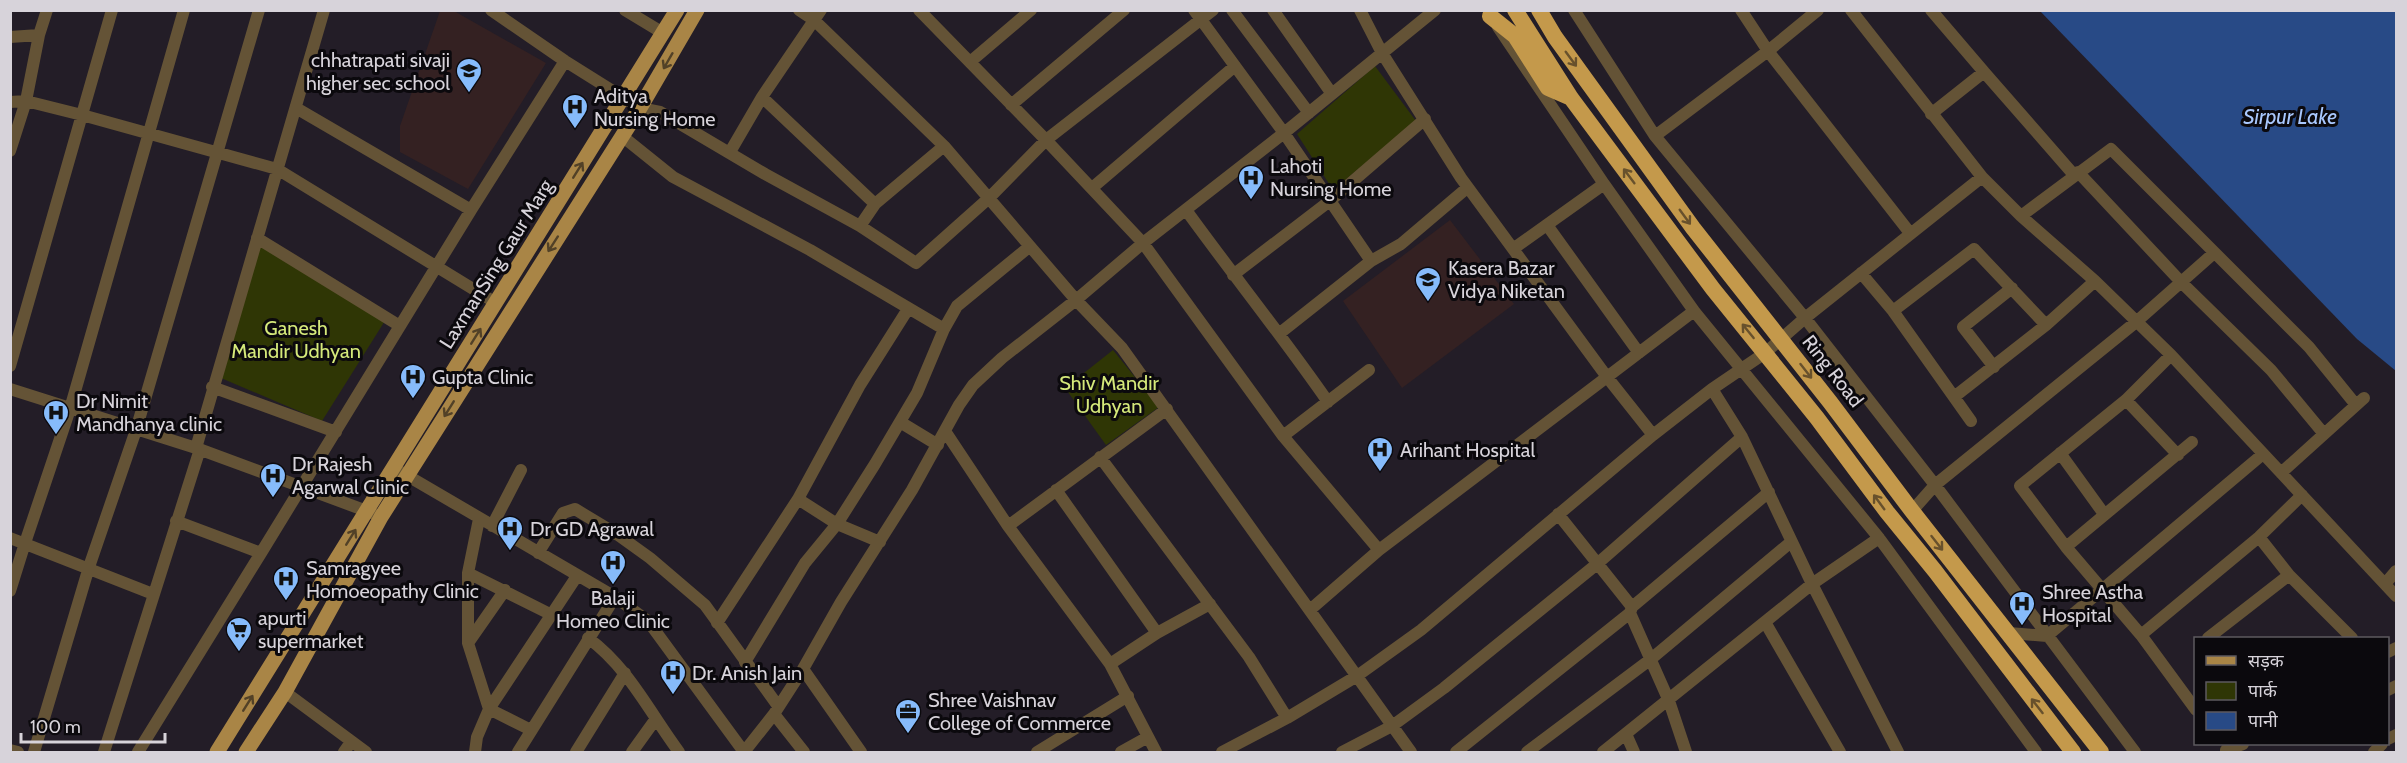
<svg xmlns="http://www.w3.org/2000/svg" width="2407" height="763" viewBox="0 0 2407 763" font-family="Cabin,'Noto Sans Devanagari',sans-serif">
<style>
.education{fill:#342122}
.green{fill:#2f3605}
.water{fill:#284a86}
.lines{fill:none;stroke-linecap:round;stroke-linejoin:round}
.minor{stroke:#645336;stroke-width:12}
.major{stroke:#a98546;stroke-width:15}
.highway{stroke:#c4994b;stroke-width:16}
.oneway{stroke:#68512c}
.oneway2{stroke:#524127}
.labels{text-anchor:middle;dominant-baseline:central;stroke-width:6;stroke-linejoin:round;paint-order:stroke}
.poi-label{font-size:20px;fill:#d7d3da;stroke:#0b090d;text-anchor:start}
.street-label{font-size:20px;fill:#d7d3da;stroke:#0b090d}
.park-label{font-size:20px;fill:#d5e97a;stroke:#0b090d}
.water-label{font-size:21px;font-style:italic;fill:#a9c8fe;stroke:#0b090d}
</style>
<rect width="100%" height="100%" fill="#231d27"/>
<path class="education" d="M440 11H454L546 63 468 189 400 152V126Z
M1450 220 1514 304 1402 388 1343 301Z"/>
<path class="green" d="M1375 66 1416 121 1333 190 1297 134Z
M260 246 388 316 322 421 214 375Z
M1113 350 1159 407 1106 445 1065 388Z"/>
<path class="water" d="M2040 11H2396V371L2357 339Z"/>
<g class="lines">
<path class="minor" d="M491 10 565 61 640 108 660 112 765 174 860 226 916 263 989 198 1046 140 1213 10
M625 10 663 33
M799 10 814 20 944 146 1076 300 1122 348 1411 752
M919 10 1046 140 1143 243 1283 436 1379 550
M1194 10 1284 133 1371 261
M1232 10 1309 113
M1273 10 1332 94
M1360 10 1382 53 1461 178 1607 377 1653 435
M1574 10 1655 136 1805 318 1935 485 2135 752
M1741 10 1768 51 1910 233
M1851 10 1982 177 2021 216 2095 281 2171 355 2396 596
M1931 10 1984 72
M1498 27 1604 184 1694 311 1879 538 2036 752
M10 37 39 35
M970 62 1031 10
M762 97 875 204
M10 102 26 101 82 115 277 169 496 303
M1011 105 1124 10
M1931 114 1984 72 2074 175
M622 136 673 177 810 250 944 329
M1655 136 1768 51 1818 10
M10 151 26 101 39 35 47 10
M730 152 762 97 821 10
M2078 172 2181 282 2271 370 2324 434
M1092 188 1235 66
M471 210 565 61
M1186 210C1233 275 1283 337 1328 402
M2021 216 2111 149 2309 347 2356 405
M1547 225 1639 353
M860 226 875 204 944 146
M257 238 400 326
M1513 249 1604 184
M1861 273 1893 311 1971 421
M1233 275 1331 200 1425 119
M1893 311 1974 249 2046 325
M1280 333 1371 261 1401 244 1467 188
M2171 355 2126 400 2020 486 2066 547 2141 635 2196 710
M10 366 112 10
M1994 367 1963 327 2012 288
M212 387 336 432
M10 389 196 448 372 513
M1712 389 1742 437 1812 584 1898 752
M1954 397 2046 325 2095 281
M2126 400 2178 455
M900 422 938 445
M945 431 1008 526 1110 664 1156 752
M1283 436 1369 370
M196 448 324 10
M2060 453 2104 514
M1100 457 1249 657 1287 718
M401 472 615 597 648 621 744 752
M2281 473 2364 398
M1056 490 1157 633
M798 499 837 524 880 542
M1912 511 1935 485 2136 322 2214 253
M1558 514 1632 607 1630 613 1669 701 1686 752
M492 526 521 470
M1008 526 1167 409
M2259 537 2289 575 2352 638
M10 538 153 594
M2066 547 2192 442
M261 553 471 210 296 108
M538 553 563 513 575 509 618 535 650 558 705 605 778 706
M468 573 550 614
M2385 584 2396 571
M10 591 25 543 70 409 184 10
M1632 607 1769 492
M1311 609 1379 550 1694 311
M1765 622 1840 752
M717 623 798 499 860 385 908 309
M2009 633 2047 636 2263 454
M2141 635 2259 537 2302 495
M588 638C628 667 650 713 679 752
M2208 638 2289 575
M468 643 505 590
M2388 652 2396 648
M745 662 805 563 837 524 875 464 917 393 944 329 957 306 1029 247
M1110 664 1157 633 1210 604
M803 669 861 752
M2388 690 2396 686
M285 692 366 752
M774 714 804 752
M531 730 489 709 577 576
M1626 734 1634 752
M2388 739 2396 735
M10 750 18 752
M2226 750 2243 744
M34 752 89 567 136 430 259 10
M104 752 200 449
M138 752 261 553 176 521
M344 752 351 742
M475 752 477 737 489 709 468 643V573L479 519
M518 752 615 597
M576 752 625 673
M632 752 655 720
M744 752 774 714 803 669 841 602 912 490 959 405 973 385 1002 358 1076 300 1143 243 1284 133 1435 10
M1037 752 1128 696
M1121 752 1148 737
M1222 752 1287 718 1357 676 1421 630 1653 435 1712 389 1765 353 1805 318 1982 177
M1342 752 1392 726 1444 688 1597 564 1742 437
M1456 752 1630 613
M1527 752 1651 659 1791 542
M1603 752 1812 584 1879 538
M2374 752 2382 744"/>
<path class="major" d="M217 752 677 10
M246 752 285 692 381 517 640 108 697 10"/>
<path class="highway" d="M1515 10 1571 98 1713 289 1817 418 1887 512 1935 571 2073 752
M1539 10 1555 37 1693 228 1830 402 1912 511 2101 752
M1490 16 1515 36 1548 88 1571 98"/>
</g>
<defs><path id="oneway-shaft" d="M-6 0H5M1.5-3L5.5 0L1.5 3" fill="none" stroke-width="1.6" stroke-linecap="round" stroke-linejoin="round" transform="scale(1.5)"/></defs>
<g class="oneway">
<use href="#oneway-shaft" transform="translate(1571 59) rotate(54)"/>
<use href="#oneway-shaft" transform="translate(1629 176) rotate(-127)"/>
<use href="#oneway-shaft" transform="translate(1685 217) rotate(54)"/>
<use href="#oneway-shaft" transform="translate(1748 331) rotate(-129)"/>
<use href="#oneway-shaft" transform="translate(1806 371) rotate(52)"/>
<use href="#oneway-shaft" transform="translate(1879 502) rotate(-126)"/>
<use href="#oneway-shaft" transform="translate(1937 543) rotate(52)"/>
<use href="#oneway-shaft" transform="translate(2037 706) rotate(-128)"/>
</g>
<g class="oneway2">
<use href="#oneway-shaft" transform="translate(668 61) rotate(120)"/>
<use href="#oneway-shaft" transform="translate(578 170) rotate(-58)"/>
<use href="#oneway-shaft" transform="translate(553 244) rotate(123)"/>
<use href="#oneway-shaft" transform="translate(476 336) rotate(-58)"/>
<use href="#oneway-shaft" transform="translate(449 409) rotate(122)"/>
<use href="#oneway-shaft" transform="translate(351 537) rotate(-58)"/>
<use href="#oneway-shaft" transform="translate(248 703) rotate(-58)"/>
</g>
<defs>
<symbol id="school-pin" viewBox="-11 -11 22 30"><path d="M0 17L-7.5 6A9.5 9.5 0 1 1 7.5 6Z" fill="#86bbfb" stroke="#0b090d"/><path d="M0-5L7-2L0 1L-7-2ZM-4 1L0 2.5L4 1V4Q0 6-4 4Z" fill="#111"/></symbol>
<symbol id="hospital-pin" viewBox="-11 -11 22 30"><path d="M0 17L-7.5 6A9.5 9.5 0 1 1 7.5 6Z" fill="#86bbfb" stroke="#0b090d"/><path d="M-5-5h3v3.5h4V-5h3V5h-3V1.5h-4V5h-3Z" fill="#111"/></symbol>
<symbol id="supermarket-pin" viewBox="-11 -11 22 30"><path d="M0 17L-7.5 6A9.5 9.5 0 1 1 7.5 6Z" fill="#86bbfb" stroke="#0b090d"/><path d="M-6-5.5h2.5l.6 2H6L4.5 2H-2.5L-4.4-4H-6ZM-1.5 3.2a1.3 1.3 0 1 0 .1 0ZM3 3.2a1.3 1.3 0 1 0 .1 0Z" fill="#111"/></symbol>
<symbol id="office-pin" viewBox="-11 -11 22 30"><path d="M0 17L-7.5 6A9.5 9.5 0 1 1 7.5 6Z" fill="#86bbfb" stroke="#0b090d"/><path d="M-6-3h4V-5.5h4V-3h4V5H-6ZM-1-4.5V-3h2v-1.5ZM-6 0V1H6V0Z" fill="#111"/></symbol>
</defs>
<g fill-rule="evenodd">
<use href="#school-pin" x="454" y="56" width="30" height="40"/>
<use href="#hospital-pin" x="560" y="92" width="30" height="40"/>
<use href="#hospital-pin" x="1236" y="163" width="30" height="40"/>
<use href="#school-pin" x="1413" y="265" width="30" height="40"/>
<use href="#hospital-pin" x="398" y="362" width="30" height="40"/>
<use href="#hospital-pin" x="41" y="398" width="30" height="40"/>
<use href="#hospital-pin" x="1365" y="435" width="30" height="40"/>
<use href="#hospital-pin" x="258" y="461" width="30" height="40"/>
<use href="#hospital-pin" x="495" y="514" width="30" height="40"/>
<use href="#hospital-pin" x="598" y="548" width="30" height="40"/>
<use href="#hospital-pin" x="271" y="564" width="30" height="40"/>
<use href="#hospital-pin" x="2007" y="589" width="30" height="40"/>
<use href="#supermarket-pin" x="224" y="615" width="30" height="40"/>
<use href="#hospital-pin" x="658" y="658" width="30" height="40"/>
<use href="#office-pin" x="893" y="697" width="30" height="40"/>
</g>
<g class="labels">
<g class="poi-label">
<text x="450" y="60" text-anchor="end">chhatrapati sivaji<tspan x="450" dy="23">higher sec school</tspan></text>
<text x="594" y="96">Aditya<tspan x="594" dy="23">Nursing Home</tspan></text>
<text x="1270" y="166">Lahoti<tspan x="1270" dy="23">Nursing Home</tspan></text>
<text x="1448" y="268">Kasera Bazar<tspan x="1448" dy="23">Vidya Niketan</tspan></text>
<text x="432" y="377">Gupta Clinic</text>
<text x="76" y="401">Dr Nimit<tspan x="76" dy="23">Mandhanya clinic</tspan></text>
<text x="1400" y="450">Arihant Hospital</text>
<text x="292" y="464">Dr Rajesh<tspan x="292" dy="23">Agarwal Clinic</tspan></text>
<text x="530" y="529">Dr GD Agrawal</text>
<text x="306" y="568">Samragyee<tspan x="306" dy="23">Homoeopathy Clinic</tspan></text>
<text x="2042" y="592">Shree Astha<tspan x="2042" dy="23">Hospital</tspan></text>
<text x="613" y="598" text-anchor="middle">Balaji<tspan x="613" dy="23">Homeo Clinic</tspan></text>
<text x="258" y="618">apurti<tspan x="258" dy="23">supermarket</tspan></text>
<text x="692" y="673">Dr. Anish Jain</text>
<text x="928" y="700">Shree Vaishnav<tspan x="928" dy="23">College of Commerce</tspan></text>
</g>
<g class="street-label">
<text transform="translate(496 264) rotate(-58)">LaxmanSing Gaur Marg</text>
<text transform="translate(1833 371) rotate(52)">Ring Road</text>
</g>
<g class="park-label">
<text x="296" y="328">Ganesh<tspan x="296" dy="23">Mandir Udhyan</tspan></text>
<text x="1109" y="383">Shiv Mandir<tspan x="1109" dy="23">Udhyan</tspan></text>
</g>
<g class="water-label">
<text x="2290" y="116">Sirpur Lake</text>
</g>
</g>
<rect width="2407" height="763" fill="none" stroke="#d7d3da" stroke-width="24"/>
<rect x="2194" y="637" width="195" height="108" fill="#0b090d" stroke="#5d5a5f" stroke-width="1.5"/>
<rect x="2206" y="656" width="30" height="9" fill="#a98546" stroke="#5d5a5f" stroke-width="1.5"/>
<text x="2248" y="667" font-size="18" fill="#d7d3da">सड़क</text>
<rect x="2206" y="682" width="30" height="18" fill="#2f3605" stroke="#5d5a5f" stroke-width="1.5"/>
<text x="2248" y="697" font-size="18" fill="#d7d3da">पार्क</text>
<rect x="2206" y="712" width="30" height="18" fill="#284a86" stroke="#5d5a5f" stroke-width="1.5"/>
<text x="2248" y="727" font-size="18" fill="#d7d3da">पानी</text>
<path d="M21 733v9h144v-9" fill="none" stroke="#d7d3da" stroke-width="3"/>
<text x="30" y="733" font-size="18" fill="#d7d3da" stroke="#0b090d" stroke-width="4.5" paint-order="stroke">100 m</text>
</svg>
